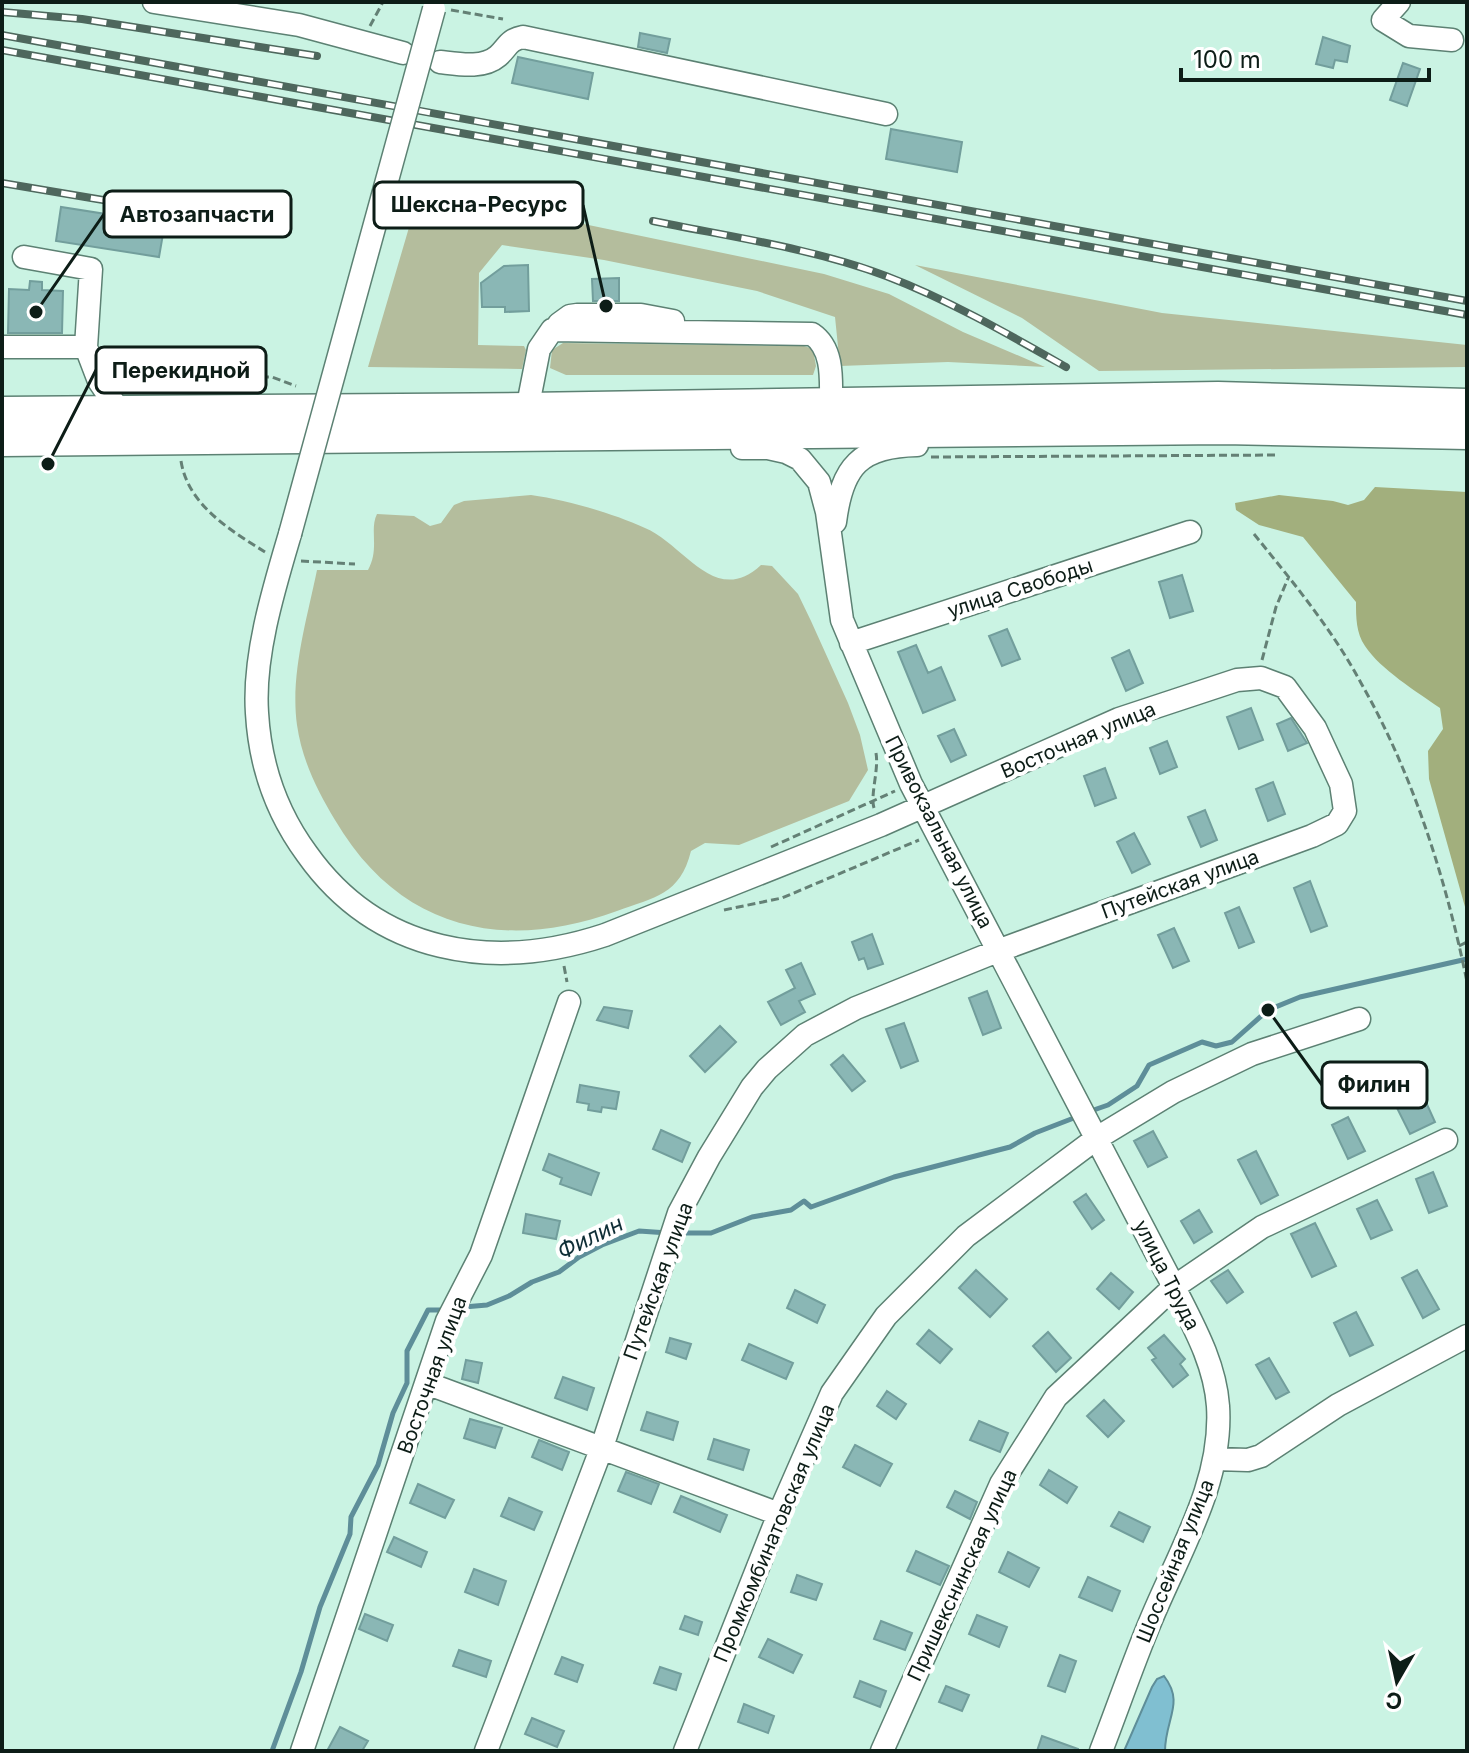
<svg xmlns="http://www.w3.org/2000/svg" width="1469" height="1753" viewBox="0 0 1469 1753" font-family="Inter,sans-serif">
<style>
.green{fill:#b4bd9d}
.forest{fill:#a2af7d}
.water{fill:#80bfd1;stroke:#5e8e99;stroke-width:2}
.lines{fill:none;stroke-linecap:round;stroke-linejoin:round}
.stream{stroke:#5e8e99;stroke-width:5}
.building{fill:#8ab7b5;stroke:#729e9c;stroke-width:2}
.minor-casing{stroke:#5c8173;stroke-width:25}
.highway-casing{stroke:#5c8173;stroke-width:37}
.path{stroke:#648075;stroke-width:3;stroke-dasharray:8 4;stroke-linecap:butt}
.minor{stroke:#fff;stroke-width:22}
.highway{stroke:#fff;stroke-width:34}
.rail-casing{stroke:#4e675d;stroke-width:8}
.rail{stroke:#fff;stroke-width:5;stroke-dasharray:15;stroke-linecap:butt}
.minor-bridge-casing{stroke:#5c8173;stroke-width:25;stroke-linecap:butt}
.minor-bridge{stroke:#fff;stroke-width:22}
.labels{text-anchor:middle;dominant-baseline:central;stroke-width:8;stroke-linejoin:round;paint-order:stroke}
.street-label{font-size:20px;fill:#0d1d17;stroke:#fff}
.water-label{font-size:22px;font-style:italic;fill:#0f2e36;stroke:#fff}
.leader{fill:none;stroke:#0d1d17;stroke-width:3}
.callout-dot{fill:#0d1d17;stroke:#fff;stroke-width:3}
.callout{fill:#fff;stroke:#0d1d17;stroke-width:3}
.callout-label{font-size:22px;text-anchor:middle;font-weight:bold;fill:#0d1d17}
</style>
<rect width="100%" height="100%" fill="#caf3e3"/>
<path class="green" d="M420 190 824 274 889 294 963 332 1045 367 948 362 840 366 835 317 757 291 604 260 502 245 479 273 478 345 524 346 526 350 522 369 368 367Z
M915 265 1162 313 1467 345V367L1099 371 1022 318Z
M563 343 804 346 813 349 816 366 813 375H566L550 368 552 350Z
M531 495C567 500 612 513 645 528 684 544 715 608 761 565L772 566 798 594 811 621 848 703 860 735 868 770 849 801 739 845 705 843 691 851C680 895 655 897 617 911 502 953 399 929 335 820 317 790 302 760 297 725 290 675 307 619 317 570H368C380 548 369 530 377 514L414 516 430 526 441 523 454 505 464 501Z"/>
<path class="forest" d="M1375 487 1467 492V914L1429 779 1428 751 1443 729 1440 708C1417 692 1380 669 1365 646 1356 633 1356 617 1356 602L1303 537 1259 525 1236 510 1235 503 1279 495 1333 501 1348 505 1364 500Z"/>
<path class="water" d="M1164 1676C1185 1703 1165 1719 1165 1751H1124L1152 1687 1157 1679Z"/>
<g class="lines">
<path class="stream" d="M1088 1112 1108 1105 1137 1086 1149 1065 1202 1042 1216 1046 1232 1042 1268 1010 1300 997 1467 959
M678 1233H711L752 1217 791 1210 804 1201 811 1207 894 1177 1010 1147 1035 1133 1079 1116
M464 1307 487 1305 509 1296 532 1282 559 1272 579 1257 602 1245 639 1231 668 1233
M272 1751 301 1672 320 1607 350 1534 351 1517 378 1465 393 1413 407 1383V1351L428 1310H446"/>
</g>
<path class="building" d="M640 33 670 39 667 53 638 47Z
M1323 37 1350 46 1347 62 1335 60 1333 68 1316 64Z
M518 57 593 73 588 99 512 83Z
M1403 63 1420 69 1407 106 1390 100Z
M891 129 962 142 957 172 886 159Z
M122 198 168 205 159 257 56 241 61 207 119 216Z
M528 265 529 311 505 312V307H482L481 283 504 266Z
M619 278V301H593L592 279Z
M30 281 42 282V290L63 291 62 333H8L9 289 29 290Z
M1182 575 1193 611 1170 618 1159 582Z
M1007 629 1020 659 1002 666 989 636Z
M916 645 928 673 941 667 955 700 923 713 898 652Z
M1129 650 1143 683 1126 691 1112 658Z
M1251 708 1263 740 1239 749 1227 717Z
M1291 718 1307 743 1288 751 1277 724Z
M954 729 966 755 951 762 938 736Z
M1167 741 1177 767 1160 774 1150 748Z
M1105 768 1116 798 1095 806 1084 776Z
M1273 782 1285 814 1268 821 1256 789Z
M1205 810 1217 840 1201 847 1188 817Z
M1134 833 1150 864 1132 873 1117 842Z
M1310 881 1327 926 1311 932 1294 888Z
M1239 907 1254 942 1239 948 1225 913Z
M1174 928 1189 961 1173 968 1158 935Z
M872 934 883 964 868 969 864 958 859 960 852 942Z
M801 963 815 994 799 1001 805 1012 781 1025 768 1002 795 988 786 970Z
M987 991 1001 1028 983 1035 969 998Z
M604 1007 632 1011 628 1028 597 1020Z
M904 1023 918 1061 901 1068 886 1029Z
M720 1026 736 1042 705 1072 690 1056Z
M843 1055 865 1081 852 1091 831 1065Z
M580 1085 619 1092 616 1109 602 1107 601 1112 588 1110 589 1104 577 1102Z
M1420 1089 1435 1122 1410 1134 1394 1102Z
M1348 1117 1365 1151 1348 1159 1332 1125Z
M661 1130 690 1143 682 1162 653 1149Z
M1153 1131 1167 1157 1148 1167 1134 1141Z
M1256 1151 1278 1195 1261 1204 1238 1160Z
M549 1154 599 1173 591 1195 560 1184 562 1178 543 1170Z
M1433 1172 1447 1206 1429 1213 1416 1179Z
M1086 1194 1104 1220 1092 1229 1074 1202Z
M1377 1200 1392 1230 1371 1239 1357 1209Z
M1199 1210 1212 1232 1194 1243 1181 1221Z
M526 1214 560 1221 556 1239 523 1233Z
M1315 1223 1336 1266 1312 1277 1291 1234Z
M976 1270 1007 1299 990 1317 959 1288Z
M1228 1270 1243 1292 1227 1303 1211 1281Z
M1417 1270 1439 1309 1423 1318 1402 1278Z
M1111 1273 1133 1292 1119 1309 1097 1289Z
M795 1290 825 1305 817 1323 787 1308Z
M1356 1312 1373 1345 1350 1356 1334 1323Z
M929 1330 952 1349 940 1363 917 1344Z
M1048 1332 1071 1358 1056 1372 1033 1346Z
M1164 1335 1185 1359 1180 1364 1188 1375 1173 1387 1152 1360 1156 1358 1148 1348Z
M670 1338 691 1344 686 1359 666 1352Z
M749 1344 793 1363 786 1379 742 1360Z
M1269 1358 1289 1392 1276 1399 1256 1365Z
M466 1360 482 1363 478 1383 462 1379Z
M563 1377 594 1388 587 1410 555 1398Z
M887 1391 906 1404 896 1419 877 1406Z
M1104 1400 1124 1421 1108 1437 1087 1416Z
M647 1412 678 1422 673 1440 641 1430Z
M470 1419 502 1428 495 1448 464 1438Z
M979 1421 1008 1433 1000 1452 970 1440Z
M714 1439 749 1450 743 1470 708 1459Z
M539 1440 569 1452 562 1470 532 1457Z
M855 1445 892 1464 880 1486 843 1467Z
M1049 1470 1077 1487 1067 1503 1040 1485Z
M626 1472 659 1484 651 1504 618 1491Z
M418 1484 454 1500 445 1518 410 1503Z
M955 1491 977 1502 970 1519 947 1507Z
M681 1496 727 1515 720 1532 674 1512Z
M509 1498 542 1512 534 1530 501 1516Z
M1119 1512 1150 1527 1143 1542 1111 1526Z
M394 1537 427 1552 421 1567 387 1552Z
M916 1551 949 1566 940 1585 907 1571Z
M1008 1552 1039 1568 1029 1587 999 1572Z
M474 1569 506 1581 498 1605 465 1592Z
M797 1575 822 1584 816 1600 791 1592Z
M1088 1577 1120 1591 1112 1611 1079 1597Z
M365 1614 393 1625 387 1641 359 1629Z
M977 1615 1007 1627 999 1647 969 1634Z
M685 1616 702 1622 698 1635 680 1629Z
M881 1621 912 1633 905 1650 874 1639Z
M768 1639 802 1655 793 1673 759 1657Z
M459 1650 491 1661 486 1677 453 1666Z
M1060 1655 1076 1661 1065 1692 1048 1686Z
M562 1657 583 1665 577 1682 555 1674Z
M660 1667 681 1674 676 1690 654 1683Z
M860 1681 886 1691 880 1707 854 1697Z
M946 1686 969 1695 962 1711 939 1702Z
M744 1704 774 1716 768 1733 738 1722Z
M532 1718 564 1731 557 1747 525 1734Z
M340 1727 368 1741 362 1751H327Z
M1042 1736 1078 1749V1751H1037Z"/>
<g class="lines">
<defs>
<path id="minor" d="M154 2 299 25 403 53
M1399 2 1383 20 1409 36 1452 40
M440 62C458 64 483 69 498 56 508 47 508 40 523 37L886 114
M24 257 91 269 86 347 99 381 120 412
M559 324 570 316 577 315H641L673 321
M2 347H86
M527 410 539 349 552 330 812 334C834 349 831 380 831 404
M742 448H768L786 452 800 459 819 482 827 512 842 620 911 784 1174 1287C1193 1325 1215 1363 1218 1406 1223 1482 1179 1552 1151 1620 1133 1663 1118 1707 1101 1751
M835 522C842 466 860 446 917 445
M290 534C274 588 253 656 257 713 260 765 276 812 307 854 378 954 493 972 605 935L881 825 1119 719 1237 680 1261 678 1285 687 1315 728 1341 784 1345 811 1337 824 1312 836 1000 950 856 1008 805 1035 767 1069 752 1087 709 1157 679 1213 602 1447 486 1751
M851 643 1190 532
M426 1383 779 1514
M1215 1459 1248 1460 1261 1456 1338 1405 1467 1336
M302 1751 447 1321 481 1255 569 1002
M685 1751 779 1514 832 1393 886 1316 966 1236 1097 1138 1173 1092 1252 1054 1359 1019
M882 1751 1001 1484 1056 1397 1174 1287 1262 1227 1446 1140"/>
<path id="highway" d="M2 414 527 410 1218 399 1467 406
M2 439 1224 427 1467 432"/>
</defs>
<use href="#minor" class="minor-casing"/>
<use href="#highway" class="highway-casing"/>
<path class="path" d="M451 10 503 19
M370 26 383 2
M191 387 214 377H272L296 386
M931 457 1279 455
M181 461C188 505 230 530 265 552
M1254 534C1292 581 1332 629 1361 683 1413 774 1446 879 1467 982
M301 561 355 564
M1262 660 1276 607 1289 576
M874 808C870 795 879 770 876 753
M771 847 895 791
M724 910 782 898 919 840
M1459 946 1467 942
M564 966 567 982"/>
<use href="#minor" class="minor"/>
<use href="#highway" class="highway"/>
<defs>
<path id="rail" d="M2 12 82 19 317 56
M2 35 1467 301
M2 50 1467 315
M2 183 121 203
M167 211 241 223
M653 221C731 237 812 248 886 276 949 300 1008 334 1066 367"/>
</defs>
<use href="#rail" class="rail-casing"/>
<use href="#rail" class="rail"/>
<defs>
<path id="minor-bridge" d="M290 534 434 9"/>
</defs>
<use href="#minor-bridge" class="minor-bridge-casing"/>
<use href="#minor-bridge" class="minor-bridge"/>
</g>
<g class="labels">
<g class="street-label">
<text transform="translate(1020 588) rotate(-18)">улица Свободы</text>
<text transform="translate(1078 740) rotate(-23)">Восточная улица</text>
<text transform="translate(939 832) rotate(63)">Привокзальная улица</text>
<text transform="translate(1180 884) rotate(-20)">Путейская улица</text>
<text transform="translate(1167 1275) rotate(63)">улица Труда</text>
<text transform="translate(658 1281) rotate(-70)">Путейская улица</text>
<text transform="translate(432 1375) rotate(-70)">Восточная улица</text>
<text transform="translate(774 1533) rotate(-67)">Промкомбинатовская улица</text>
<text transform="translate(1175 1561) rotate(-68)">Шоссейная улица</text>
<text transform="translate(962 1575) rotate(-65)">Пришекснинская улица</text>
</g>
<g class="water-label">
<text transform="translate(590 1237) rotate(-26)">Филин</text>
</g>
</g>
<path class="leader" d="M606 306L583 205M36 312L104 214M48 464L96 370M1268 1010L1322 1085"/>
<g class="callout-dot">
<circle cx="606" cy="306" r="8"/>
<circle cx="36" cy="312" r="8"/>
<circle cx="48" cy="464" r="8"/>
<circle cx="1268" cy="1010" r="8"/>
</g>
<g class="callout">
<rect x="374" y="182" width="209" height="46" rx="8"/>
<rect x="104" y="191" width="187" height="46" rx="8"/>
<rect x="96" y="347" width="170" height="46" rx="8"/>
<rect x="1322" y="1062" width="105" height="46" rx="8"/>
</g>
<g class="callout-label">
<text x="479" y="212">Шексна-Ресурс</text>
<text x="197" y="222">Автозапчасти</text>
<text x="181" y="378">Перекидной</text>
<text x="1374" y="1092">Филин</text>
</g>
<rect width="1469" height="1753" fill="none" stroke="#0d1d17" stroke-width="8"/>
<g transform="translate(1397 1681) rotate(189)" stroke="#ffffff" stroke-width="6" paint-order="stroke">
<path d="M0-6L14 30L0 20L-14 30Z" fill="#0d1d17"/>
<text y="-12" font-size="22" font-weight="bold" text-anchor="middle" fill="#0d1d17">С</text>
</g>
<path d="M1181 68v12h248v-12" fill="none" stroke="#0d1d17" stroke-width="4"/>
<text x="1193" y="68" font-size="24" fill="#0d1d17" stroke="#ffffff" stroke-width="6" paint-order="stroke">100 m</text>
</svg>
